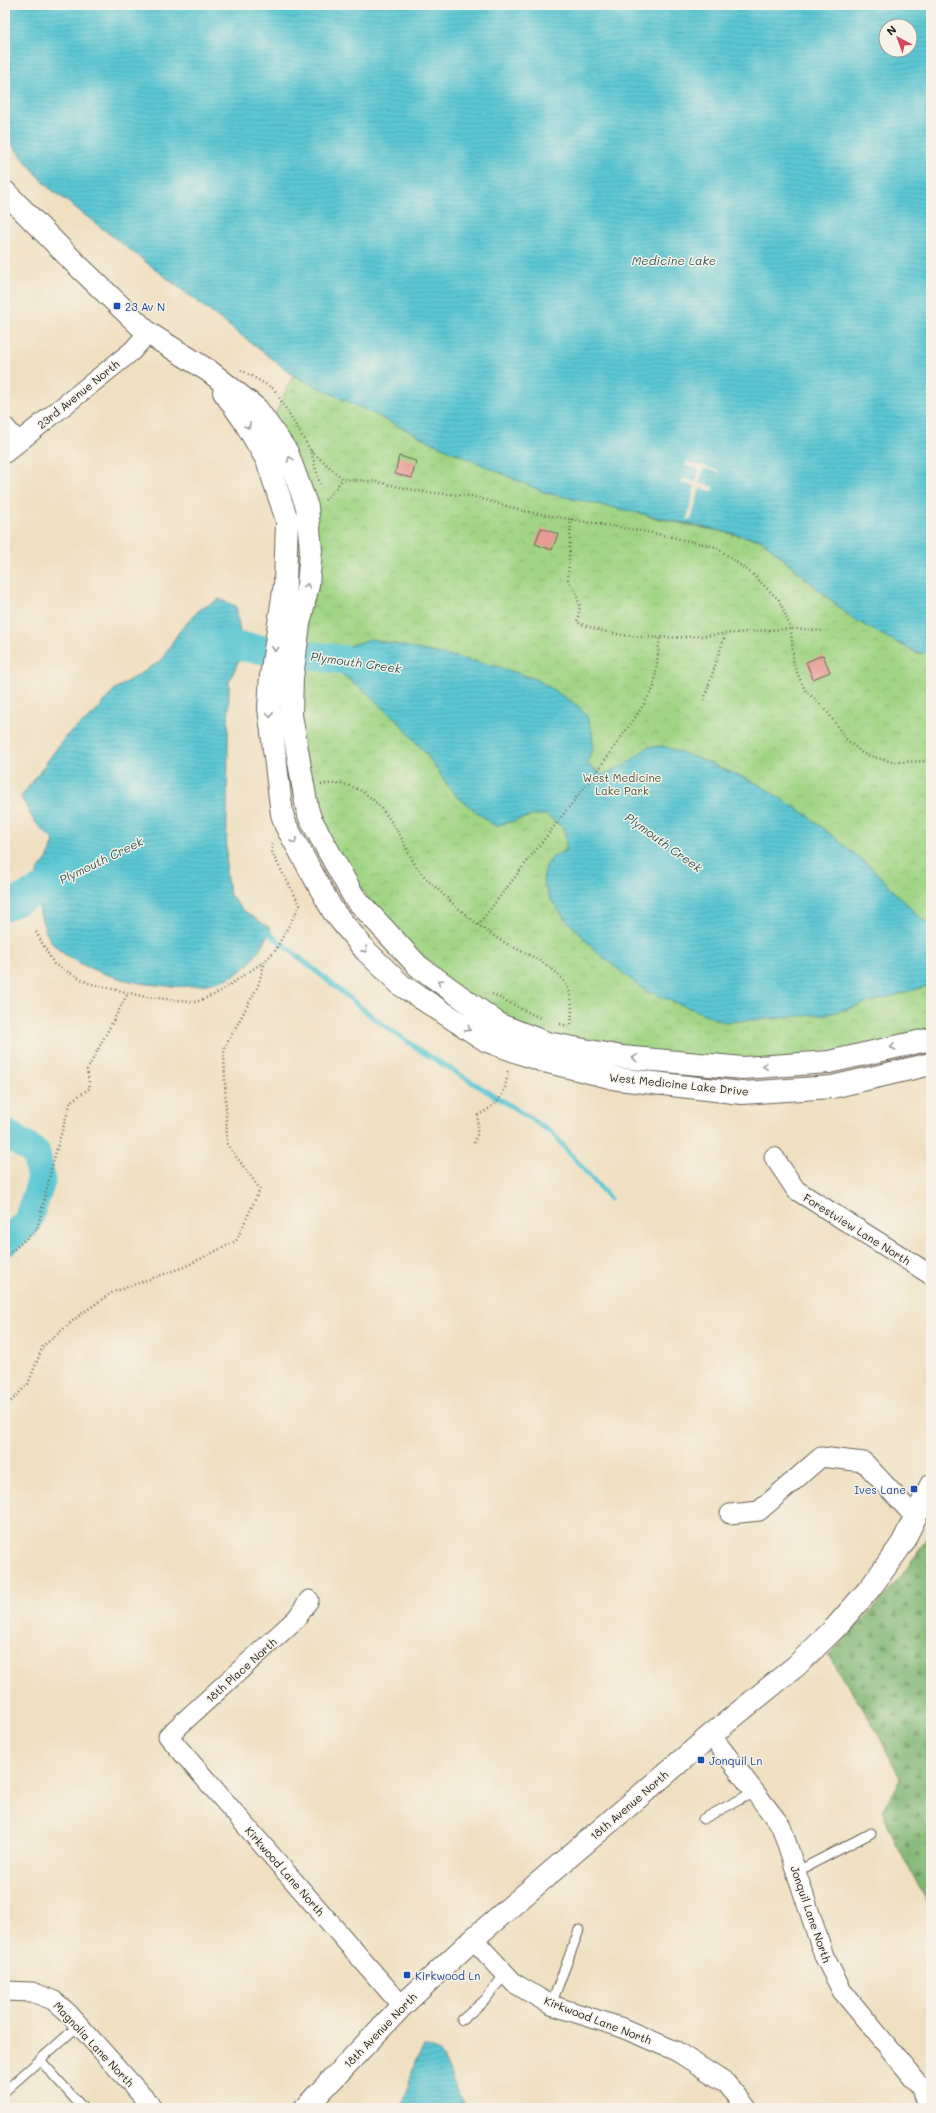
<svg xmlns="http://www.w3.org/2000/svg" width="936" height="2113" viewBox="0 0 936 2113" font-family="Mali,sans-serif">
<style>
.forest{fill:url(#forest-firs);stroke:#4e6947}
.park{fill:url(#park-crowns);stroke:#5e7850}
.water{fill:url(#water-rules);stroke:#3c7278;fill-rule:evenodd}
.pier{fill:#f0e0c2}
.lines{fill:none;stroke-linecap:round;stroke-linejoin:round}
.stream{stroke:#5bc7d3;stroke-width:5}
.river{stroke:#5bc7d3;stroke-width:29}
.building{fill:#e69b94}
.service-casing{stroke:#666156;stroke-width:11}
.minor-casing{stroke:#666156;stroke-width:21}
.tertiary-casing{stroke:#666156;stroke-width:24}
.path{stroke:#666156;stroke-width:2.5;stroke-dasharray:1 3;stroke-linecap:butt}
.service{stroke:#fff;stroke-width:9}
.minor{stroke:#fff;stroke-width:19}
.tertiary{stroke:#fff;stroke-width:22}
.oneway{stroke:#999}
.transit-dot{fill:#1a4fb4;stroke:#f7f3e8;stroke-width:1.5}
.labels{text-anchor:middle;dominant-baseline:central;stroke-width:3;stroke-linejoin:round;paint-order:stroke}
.transit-label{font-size:11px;fill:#164399;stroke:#f7f3e8;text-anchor:start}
.street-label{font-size:11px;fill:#1c1c1c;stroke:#f7f3e8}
.park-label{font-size:11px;fill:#44543c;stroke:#f7f3e8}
.water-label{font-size:12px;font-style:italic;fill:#32585c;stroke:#f7f3e8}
</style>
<defs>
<pattern id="forest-firs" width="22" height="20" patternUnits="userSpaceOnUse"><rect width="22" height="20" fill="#80b672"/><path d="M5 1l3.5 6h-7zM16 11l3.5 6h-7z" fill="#68935d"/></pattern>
<pattern id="park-crowns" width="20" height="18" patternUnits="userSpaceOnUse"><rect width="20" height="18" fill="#a1d585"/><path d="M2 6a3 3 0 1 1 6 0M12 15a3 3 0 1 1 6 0" fill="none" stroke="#8ab672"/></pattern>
<pattern id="water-rules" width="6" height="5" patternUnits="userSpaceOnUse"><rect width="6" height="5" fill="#5bc7d3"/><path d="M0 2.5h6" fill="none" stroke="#4faab5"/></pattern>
</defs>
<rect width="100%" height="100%" fill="#f7f3e8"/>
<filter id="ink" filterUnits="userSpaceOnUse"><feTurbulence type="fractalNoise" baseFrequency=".025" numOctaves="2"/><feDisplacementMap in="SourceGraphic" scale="8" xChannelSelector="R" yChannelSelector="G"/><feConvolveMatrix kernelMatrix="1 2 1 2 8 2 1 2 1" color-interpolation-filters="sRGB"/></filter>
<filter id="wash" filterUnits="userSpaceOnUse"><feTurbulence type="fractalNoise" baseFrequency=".012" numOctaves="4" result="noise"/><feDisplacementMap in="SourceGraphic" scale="16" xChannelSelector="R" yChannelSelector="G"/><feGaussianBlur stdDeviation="0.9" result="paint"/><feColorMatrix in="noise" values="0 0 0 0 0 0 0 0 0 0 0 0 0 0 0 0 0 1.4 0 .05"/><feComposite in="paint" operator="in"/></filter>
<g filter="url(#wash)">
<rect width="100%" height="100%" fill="#f0e0c2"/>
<path class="forest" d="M931 1529V1909L896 1844 882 1810 901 1780 875 1728 828 1655C863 1620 910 1574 931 1529Z"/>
<path class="park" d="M293 375 362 408 651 517 762 540 853 619 917 653 931 652V1039L743 1068 547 1043 418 966 310 818 291 715 311 550 270 426Z"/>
<path class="water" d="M5 5H931V652L917 653 853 619 762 540 546 493 446 449 293 375 47 186 5 137ZM886 26H910V50H886Z
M219 599 236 606 240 633V658L229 682 226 874 230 895 243 910 271 929C263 945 253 964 236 974 192 1000 90 982 54 945 42 933 34 892 36 876 37 869 46 862 49 855 51 851 52 846 54 841L34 821 21 797 66 736 95 713 115 689 161 661 178 633 198 611Z
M371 639 496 666 538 680 577 705 586 715 592 730 593 746 587 764 603 775 626 764 648 747 663 746 700 759 758 784 807 815 872 868 917 915 931 925V985L829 1014 724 1022 644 990 597 952 562 915 549 897 543 881 546 866 553 857 566 850 565 829 546 815H535L495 826 454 794 427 755 397 720 366 692 336 670 337 650Z
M424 2047C451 2047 449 2092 469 2108H402L415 2062Z"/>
<path class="pier" d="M687 462 718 470V472L703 468 699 483 714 487 713 491 700 488 691 520 687 519 695 486 681 483 682 478 696 482 699 469 686 466Z"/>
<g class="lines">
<path class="stream" d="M263 931 269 933 374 1018 421 1051 511 1106 552 1133 610 1199"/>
<path class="river" d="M206 651 211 643 376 664
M5 907 72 874
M5 1133 36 1153 41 1181 27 1223 5 1242"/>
</g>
<g id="blocks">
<path class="building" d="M399 456 416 461 412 478 395 474Z
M541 528 558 534 552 550 535 544Z
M823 655 830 672 813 679 806 662Z"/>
</g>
</g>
<g filter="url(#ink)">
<use href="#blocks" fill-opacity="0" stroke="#666156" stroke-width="1"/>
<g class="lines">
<defs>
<path id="service" d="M703 1819 754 1792
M796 1872 871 1833
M551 2005 579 1930
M462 2020 485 2000 505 1974
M40 2060 83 2108
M5 2091 79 2025"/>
<path id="minor" d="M5 427 18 442
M5 453 132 351 148 333
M774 1157 796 1190 931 1275
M730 1514 759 1511 821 1457 864 1462 915 1517
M309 1600 297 1618 168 1736 402 2006
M711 1735 781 1826 824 1956 842 1991 921 2087 927 2108
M473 1939 514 1983 551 2005 620 2027 676 2051 726 2083 747 2108
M5 1991 32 1992 53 2000 69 2014 153 2108"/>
<path id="tertiary" d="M5 192 74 262 148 333 209 371 257 409 287 452 307 507 311 550 308 585 299 624 292 678 291 715 307 808 310 818 354 897 418 966 500 1025 547 1043 622 1057 743 1068 829 1062 931 1039
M224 392 243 419 267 460 287 520 285 584 271 676 269 708 282 814 286 826 333 911 366 951 401 985 487 1041 540 1060 618 1079 742 1093 832 1087 931 1064
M305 2108 402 2006 473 1939 711 1735 796 1666 835 1628 871 1587 902 1544 931 1485"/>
</defs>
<use href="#service" class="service-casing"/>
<use href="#minor" class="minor-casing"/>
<use href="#tertiary" class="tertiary-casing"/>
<path class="path" d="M241 370 274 389 311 451 320 484
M311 451 343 479 378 482 423 492 471 496 528 512 653 533 716 547 752 574 779 600 791 629 794 666 805 690 827 711 845 738 863 754 893 762 931 761
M325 500 343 479
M571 519 568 579 576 593 580 607 577 622C641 651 722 631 790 629 802 629 813 630 824 631
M704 700 725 635
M321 785C362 777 383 807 402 839 408 851 414 866 424 876 447 899 472 922 500 940 522 953 547 960 563 980 574 993 572 1012 571 1027
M478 925 600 767 637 715 654 687 660 637
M36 932 54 964 88 983 146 997 196 1002 216 994 265 961 275 951 300 905 272 853V841
M492 994 540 1018
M560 1024 568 1026
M474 1143 477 1135 478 1115C501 1103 506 1093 508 1068
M5 1257 37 1229 56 1151 71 1101 90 1088 87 1070 128 993
M5 1407 28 1384 43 1346 81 1314 113 1292 184 1267 236 1241 260 1189 227 1144 224 1049 258 986 265 961"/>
<use href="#service" class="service"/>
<use href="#minor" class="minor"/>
<use href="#tertiary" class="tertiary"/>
</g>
<defs><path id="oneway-chevron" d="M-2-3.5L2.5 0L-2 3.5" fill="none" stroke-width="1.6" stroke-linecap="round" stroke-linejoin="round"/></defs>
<g class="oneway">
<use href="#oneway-chevron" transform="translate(248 426) rotate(60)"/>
<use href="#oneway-chevron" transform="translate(290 459) rotate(-110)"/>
<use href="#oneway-chevron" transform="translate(307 586) rotate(-80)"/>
<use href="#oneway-chevron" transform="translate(275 649) rotate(98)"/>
<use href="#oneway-chevron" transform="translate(270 715) rotate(83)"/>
<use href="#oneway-chevron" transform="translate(294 841) rotate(61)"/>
<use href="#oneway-chevron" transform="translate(365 950) rotate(48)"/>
<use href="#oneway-chevron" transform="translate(440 982) rotate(-145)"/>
<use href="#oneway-chevron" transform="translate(468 1029) rotate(31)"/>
<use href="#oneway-chevron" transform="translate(893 1047) rotate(167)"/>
<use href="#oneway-chevron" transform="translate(635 1058) rotate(-175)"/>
<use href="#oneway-chevron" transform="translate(765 1066) rotate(176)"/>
</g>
</g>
<g class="transit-dot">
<rect x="113" y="302" width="8" height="8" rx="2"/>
<rect x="910" y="1485" width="8" height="8" rx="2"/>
<rect x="697" y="1756" width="8" height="8" rx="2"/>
<rect x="403" y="1971" width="8" height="8" rx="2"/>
</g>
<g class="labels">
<g class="transit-label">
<text x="125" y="306">23 Av N</text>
<text x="906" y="1489" text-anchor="end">Ives Lane</text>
<text x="709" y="1760">Jonquil Ln</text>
<text x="415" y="1975">Kirkwood Ln</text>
</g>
<g class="street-label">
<text transform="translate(78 394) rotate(-39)">23rd Avenue North</text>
<text transform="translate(679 1084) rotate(6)">West Medicine Lake Drive</text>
<text transform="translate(857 1229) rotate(32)">Forestview Lane North</text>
<text transform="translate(241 1670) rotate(-42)">18th Place North</text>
<text transform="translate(629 1805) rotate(-41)">18th Avenue North</text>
<text transform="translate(285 1871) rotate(49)">Kirkwood Lane North</text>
<text transform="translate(811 1914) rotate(71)">Jonquil Lane North</text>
<text transform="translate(598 2020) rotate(21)">Kirkwood Lane North</text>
<text transform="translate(380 2030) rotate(-46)">18th Avenue North</text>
<text transform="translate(94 2044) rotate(47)">Magnolia Lane North</text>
</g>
<g class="park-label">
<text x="622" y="777">West Medicine<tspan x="622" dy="13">Lake Park</tspan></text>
</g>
<g class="water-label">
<text x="674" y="260">Medicine Lake</text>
<text transform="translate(356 662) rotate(8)">Plymouth Creek</text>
<text transform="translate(664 842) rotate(36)">Plymouth Creek</text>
<text transform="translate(101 860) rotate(-26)">Plymouth Creek</text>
</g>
</g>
<rect width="936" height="2113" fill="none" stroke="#f7f3e8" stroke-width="20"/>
<g transform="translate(898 38) rotate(319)"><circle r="19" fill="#f7f3e8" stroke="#9f9d96"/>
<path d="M0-3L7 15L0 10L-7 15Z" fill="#d1495b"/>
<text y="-6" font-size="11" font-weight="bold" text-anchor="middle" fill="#1c1c1c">N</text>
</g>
</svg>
